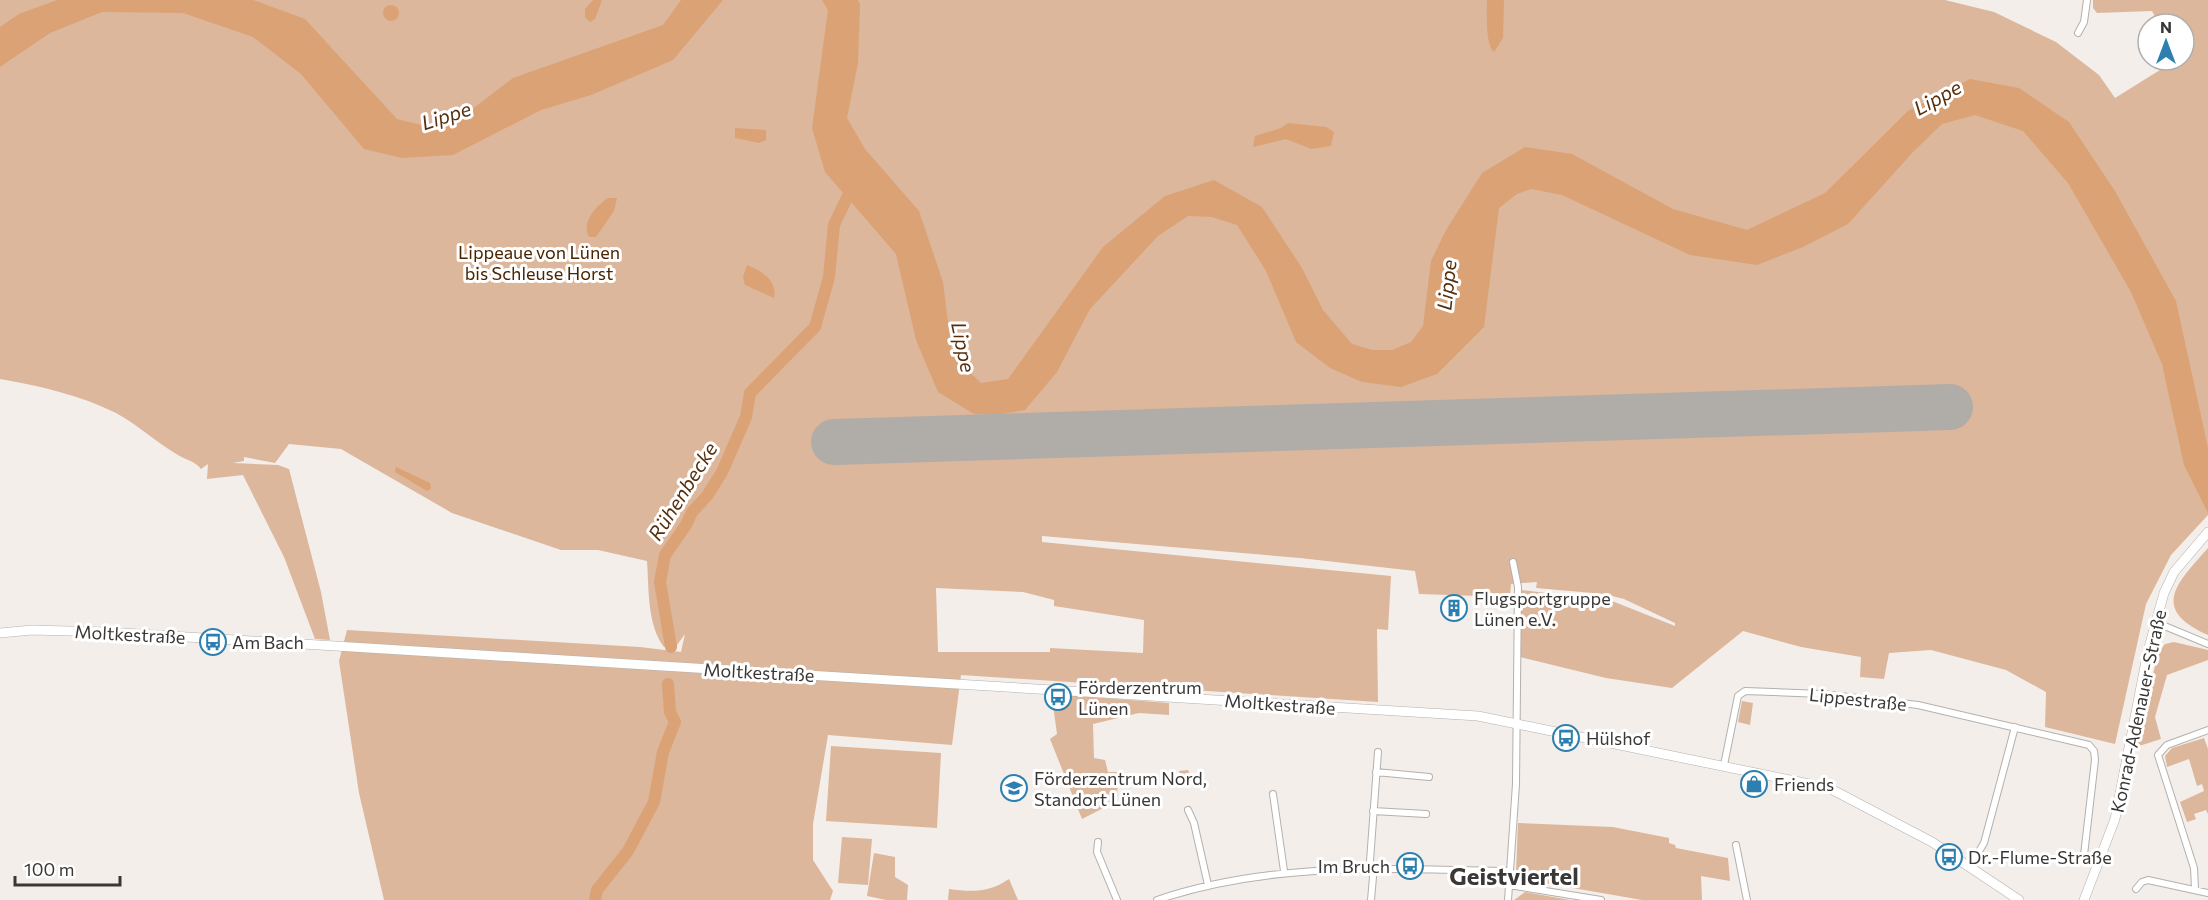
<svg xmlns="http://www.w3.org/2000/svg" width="2208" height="900" viewBox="0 0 2208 900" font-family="Commissioner,sans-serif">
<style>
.green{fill:#dcb79c;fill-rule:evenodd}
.water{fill:#dba275}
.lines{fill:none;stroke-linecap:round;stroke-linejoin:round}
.river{stroke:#dba275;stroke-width:12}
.runway{stroke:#b0aca8;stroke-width:46}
.street-casing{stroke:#b4b0ac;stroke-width:8}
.secondary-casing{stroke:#b4b0ac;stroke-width:10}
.street{stroke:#fff;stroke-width:6}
.secondary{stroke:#fff;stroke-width:9}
.labels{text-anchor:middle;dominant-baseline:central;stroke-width:6;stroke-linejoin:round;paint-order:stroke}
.park-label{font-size:18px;fill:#482400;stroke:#fff}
.poi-label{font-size:18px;fill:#3a3836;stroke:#fff;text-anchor:start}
.street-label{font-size:18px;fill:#3a3836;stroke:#fff}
.water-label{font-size:20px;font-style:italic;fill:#552f0c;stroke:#fff}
.district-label{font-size:24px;font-weight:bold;fill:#3a3836;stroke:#fff}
</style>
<rect width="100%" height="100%" fill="#f3eeea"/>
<path class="green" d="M0 0H1945L1994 12 2056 42 2099 75 2115 98 2176 60H2184V24H2159L2152 11 2097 13 2093 8V0H2208V515L2171 555 2146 604 2115 744 2045 727 2046 692 2006 670 1931 650 1889 653 1884 679 1860 677 1861 657 1801 647 1743 631 1672 688 1606 678 1520 657 1521 590 1612 601 1675 626V623L1624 599 1604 594 1536 588 1537 582 1511 584 1510 597 1419 594 1415 571 1300 558 1042 536V542L1391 576 1388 630 1377 629 1378 702 961 675 952 745 828 735 813 824V860L833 891 830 900H384L359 793 339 661 347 630 640 647 681 652 685 634 674 649 664 647C647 625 649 588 647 561L598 550H561L452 513 341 449 289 444 275 463 244 457V461L233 463 278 465 289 469 321 592 330 640 315 639 284 557 243 475 207 479 208 464 201 469C195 461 186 460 178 455 156 442 138 425 116 413 80 395 40 386 0 379ZM936 588 1023 592 1054 600V606L1144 620 1143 653 1050 648V652H938Z
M2208 548V635C2150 609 2176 584 2208 548Z
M2174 642 2208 650V660L2167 675 2155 717 2161 739 2136 747 2158 653 2165 644Z
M1065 695 1169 703V715L1139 713 1093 724 1094 758 1105 760 1108 772H1118L1117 801 1082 819 1050 739 1057 734 1053 705Z
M1742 701 1753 703 1750 725 1738 722Z
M2204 738 2208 749V814L2206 810 2194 814 2196 819 2187 822 2180 802 2204 791 2202 784 2197 786 2189 759 2167 767 2165 756 2172 748Z
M831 746 941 753 937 828 826 821Z
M1188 770 1194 784 1176 787 1174 776 1180 775 1179 771Z
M1518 823 1613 827 1669 838V843L1675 845 1676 848 1728 858 1730 881 1701 876 1702 900H1642L1521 879 1516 872Z
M842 837 872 839 868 885 838 883Z
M874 853 895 857V877L908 885 907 900H886L867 896Z
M1009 879 1018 900H948L949 889C971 892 989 893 1009 879Z
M1525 892 1570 900H1514Z"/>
<path class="water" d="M57 0H253L305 19 397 119 437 129 475 107 513 78 663 25 681 0H723L673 60 591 95 541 110 453 155 402 158 364 149 301 74 253 37 183 13 102 12 50 33 0 67V27L19 14Z
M593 0H602L595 19 590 22 585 17V9Z
M822 0H858L860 4 858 63 847 118 865 149 919 211 943 282 952 355 981 383 1008 379 1103 247 1165 196 1214 180 1262 207 1302 268 1323 310 1352 344 1372 350H1392L1411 342 1423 326 1431 261 1446 230 1482 173 1525 147 1572 154 1673 209 1747 230 1825 193 1908 111 1970 79 2019 88 2069 122 2115 191 2176 301 2208 448V513L2184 465 2162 364 2131 292 2068 183 2023 131 1975 115 1942 124 1913 152 1848 224 1803 247 1757 265 1690 255 1562 195 1531 189 1517 194 1499 208 1484 327 1437 374 1401 387 1362 382 1330 368 1296 342 1266 271 1237 225 1212 217 1188 216 1158 236 1090 309 1057 372 1025 410 1002 414H974L938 392 916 340 896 254 825 172 812 128 828 10Z
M1487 0H1504L1503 38 1494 52C1485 44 1487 12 1487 0Z
M383 13a8 8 0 1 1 16 0a8 8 0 1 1-16 0Z
M1288 123 1326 127 1334 132 1331 146 1311 149 1286 139 1253 147 1255 136 1281 128Z
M735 128 766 130V140L759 143 735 138Z
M608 198H617L614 211 596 237H589C581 222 596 206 608 198Z
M747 265C762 271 778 281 774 298L745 285 743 277Z
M396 467 430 483 431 489 427 491 395 472Z"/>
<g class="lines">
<path class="river" d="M671 647 660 582 665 555 686 525 692 512 707 496 722 472 746 417 750 393 815 327 829 277 834 225 854 183
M595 900 597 890 628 851 654 802 663 752 675 722 670 712 668 684"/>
<path class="runway" d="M834 442 1950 407"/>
<defs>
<path id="street" d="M2078 33 2084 22 2087 0
M2155 622 2208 644
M1724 765 1738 696 1745 691 1822 694 1918 705 2089 745 2094 751 2095 760 2084 855
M1376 772 1429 777
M1273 794 1284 871
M1188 810 1194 823 1208 885
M1373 811 1426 814
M1098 842 1097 852 1117 900
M1736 845 1747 900
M1970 866 1984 843 2015 727
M1509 885 1601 900
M2136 889 2142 882 2148 880 2208 893
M2195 889 2194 868 2158 755 2167 745 2208 730
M1157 900C1272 861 1390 869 1509 871
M1371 900 1373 877 1370 861 1378 752
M1508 900 1516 784 1518 587 1513 562"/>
<path id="secondary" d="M0 633 32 630 106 632 1478 716 1829 788 1932 842 2019 900
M2084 900 2115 819 2148 651 2164 593 2174 572 2208 532"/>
</defs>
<use href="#street" class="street-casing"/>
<use href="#secondary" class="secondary-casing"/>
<use href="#street" class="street"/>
<use href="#secondary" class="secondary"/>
</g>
<defs>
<symbol id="building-ring" viewBox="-11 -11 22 22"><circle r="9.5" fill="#fff" stroke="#2d7faf" stroke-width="1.5"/><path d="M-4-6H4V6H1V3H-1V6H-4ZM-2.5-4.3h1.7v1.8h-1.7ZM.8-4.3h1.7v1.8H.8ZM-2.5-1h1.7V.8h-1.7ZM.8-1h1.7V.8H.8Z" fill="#2d7faf"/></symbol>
<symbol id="bus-ring" viewBox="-11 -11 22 22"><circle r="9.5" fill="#fff" stroke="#2d7faf" stroke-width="1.5"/><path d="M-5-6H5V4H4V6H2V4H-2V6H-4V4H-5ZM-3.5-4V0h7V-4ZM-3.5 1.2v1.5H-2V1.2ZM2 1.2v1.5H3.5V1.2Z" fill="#2d7faf"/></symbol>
<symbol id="shop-ring" viewBox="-11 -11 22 22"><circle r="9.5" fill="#fff" stroke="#2d7faf" stroke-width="1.5"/><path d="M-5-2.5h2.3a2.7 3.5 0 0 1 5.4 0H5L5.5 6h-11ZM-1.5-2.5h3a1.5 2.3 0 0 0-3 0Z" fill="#2d7faf"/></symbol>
<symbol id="school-ring" viewBox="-11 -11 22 22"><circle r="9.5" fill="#fff" stroke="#2d7faf" stroke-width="1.5"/><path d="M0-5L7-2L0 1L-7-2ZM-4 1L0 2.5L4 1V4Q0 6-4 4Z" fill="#2d7faf"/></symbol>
</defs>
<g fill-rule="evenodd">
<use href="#building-ring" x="1439" y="593" width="30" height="30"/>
<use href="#bus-ring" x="198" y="627" width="30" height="30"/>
<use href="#bus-ring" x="1043" y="682" width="30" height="30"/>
<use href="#bus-ring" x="1551" y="723" width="30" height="30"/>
<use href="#shop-ring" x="1739" y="769" width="30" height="30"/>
<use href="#school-ring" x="999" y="773" width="30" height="30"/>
<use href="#bus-ring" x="1934" y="842" width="30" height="30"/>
<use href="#bus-ring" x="1395" y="851" width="30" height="30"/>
</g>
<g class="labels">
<g class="park-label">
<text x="539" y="252">Lippeaue von Lünen<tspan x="539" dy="21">bis Schleuse Horst</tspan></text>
</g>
<g class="poi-label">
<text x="1474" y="598">Flugsportgruppe<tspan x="1474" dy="21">Lünen e.V.</tspan></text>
<text x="232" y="642">Am Bach</text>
<text x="1078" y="687">Förderzentrum<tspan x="1078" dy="21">Lünen</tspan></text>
<text x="1586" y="738">Hülshof</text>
<text x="1034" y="778">Förderzentrum Nord,<tspan x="1034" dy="21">Standort Lünen</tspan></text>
<text x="1774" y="784">Friends</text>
<text x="1968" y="857">Dr.-Flume-Straße</text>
<text x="1390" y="866" text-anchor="end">Im Bruch</text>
</g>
<g class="street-label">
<text transform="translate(130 634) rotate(3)">Moltkestraße</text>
<text transform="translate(759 672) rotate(3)">Moltkestraße</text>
<text transform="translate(1858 699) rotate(6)">Lippestraße</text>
<text transform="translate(1280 704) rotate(4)">Moltkestraße</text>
<text transform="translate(2138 711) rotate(-78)">Konrad-Adenauer-Straße</text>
</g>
<g class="water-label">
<text transform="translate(1937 97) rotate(-29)">Lippe</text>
<text transform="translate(446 115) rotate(-18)">Lippe</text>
<text transform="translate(1446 285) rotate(-84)">Lippe</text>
<text transform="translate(964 347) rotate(78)">Lippe</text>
<text transform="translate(682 491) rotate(-58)">Rühenbecke</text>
</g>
<g class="district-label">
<text x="1514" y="875">Geistviertel</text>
</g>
</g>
<g transform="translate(2166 42)"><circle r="28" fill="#ffffff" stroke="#b0afaf" stroke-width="1.5"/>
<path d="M0-4.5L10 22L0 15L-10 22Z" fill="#2d7faf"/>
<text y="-9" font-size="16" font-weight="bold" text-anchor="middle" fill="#3a3836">N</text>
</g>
<path d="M15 876v9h105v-9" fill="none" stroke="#3a3836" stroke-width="3"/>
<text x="24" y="876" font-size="18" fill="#3a3836" stroke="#ffffff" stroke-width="4.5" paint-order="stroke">100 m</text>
</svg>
